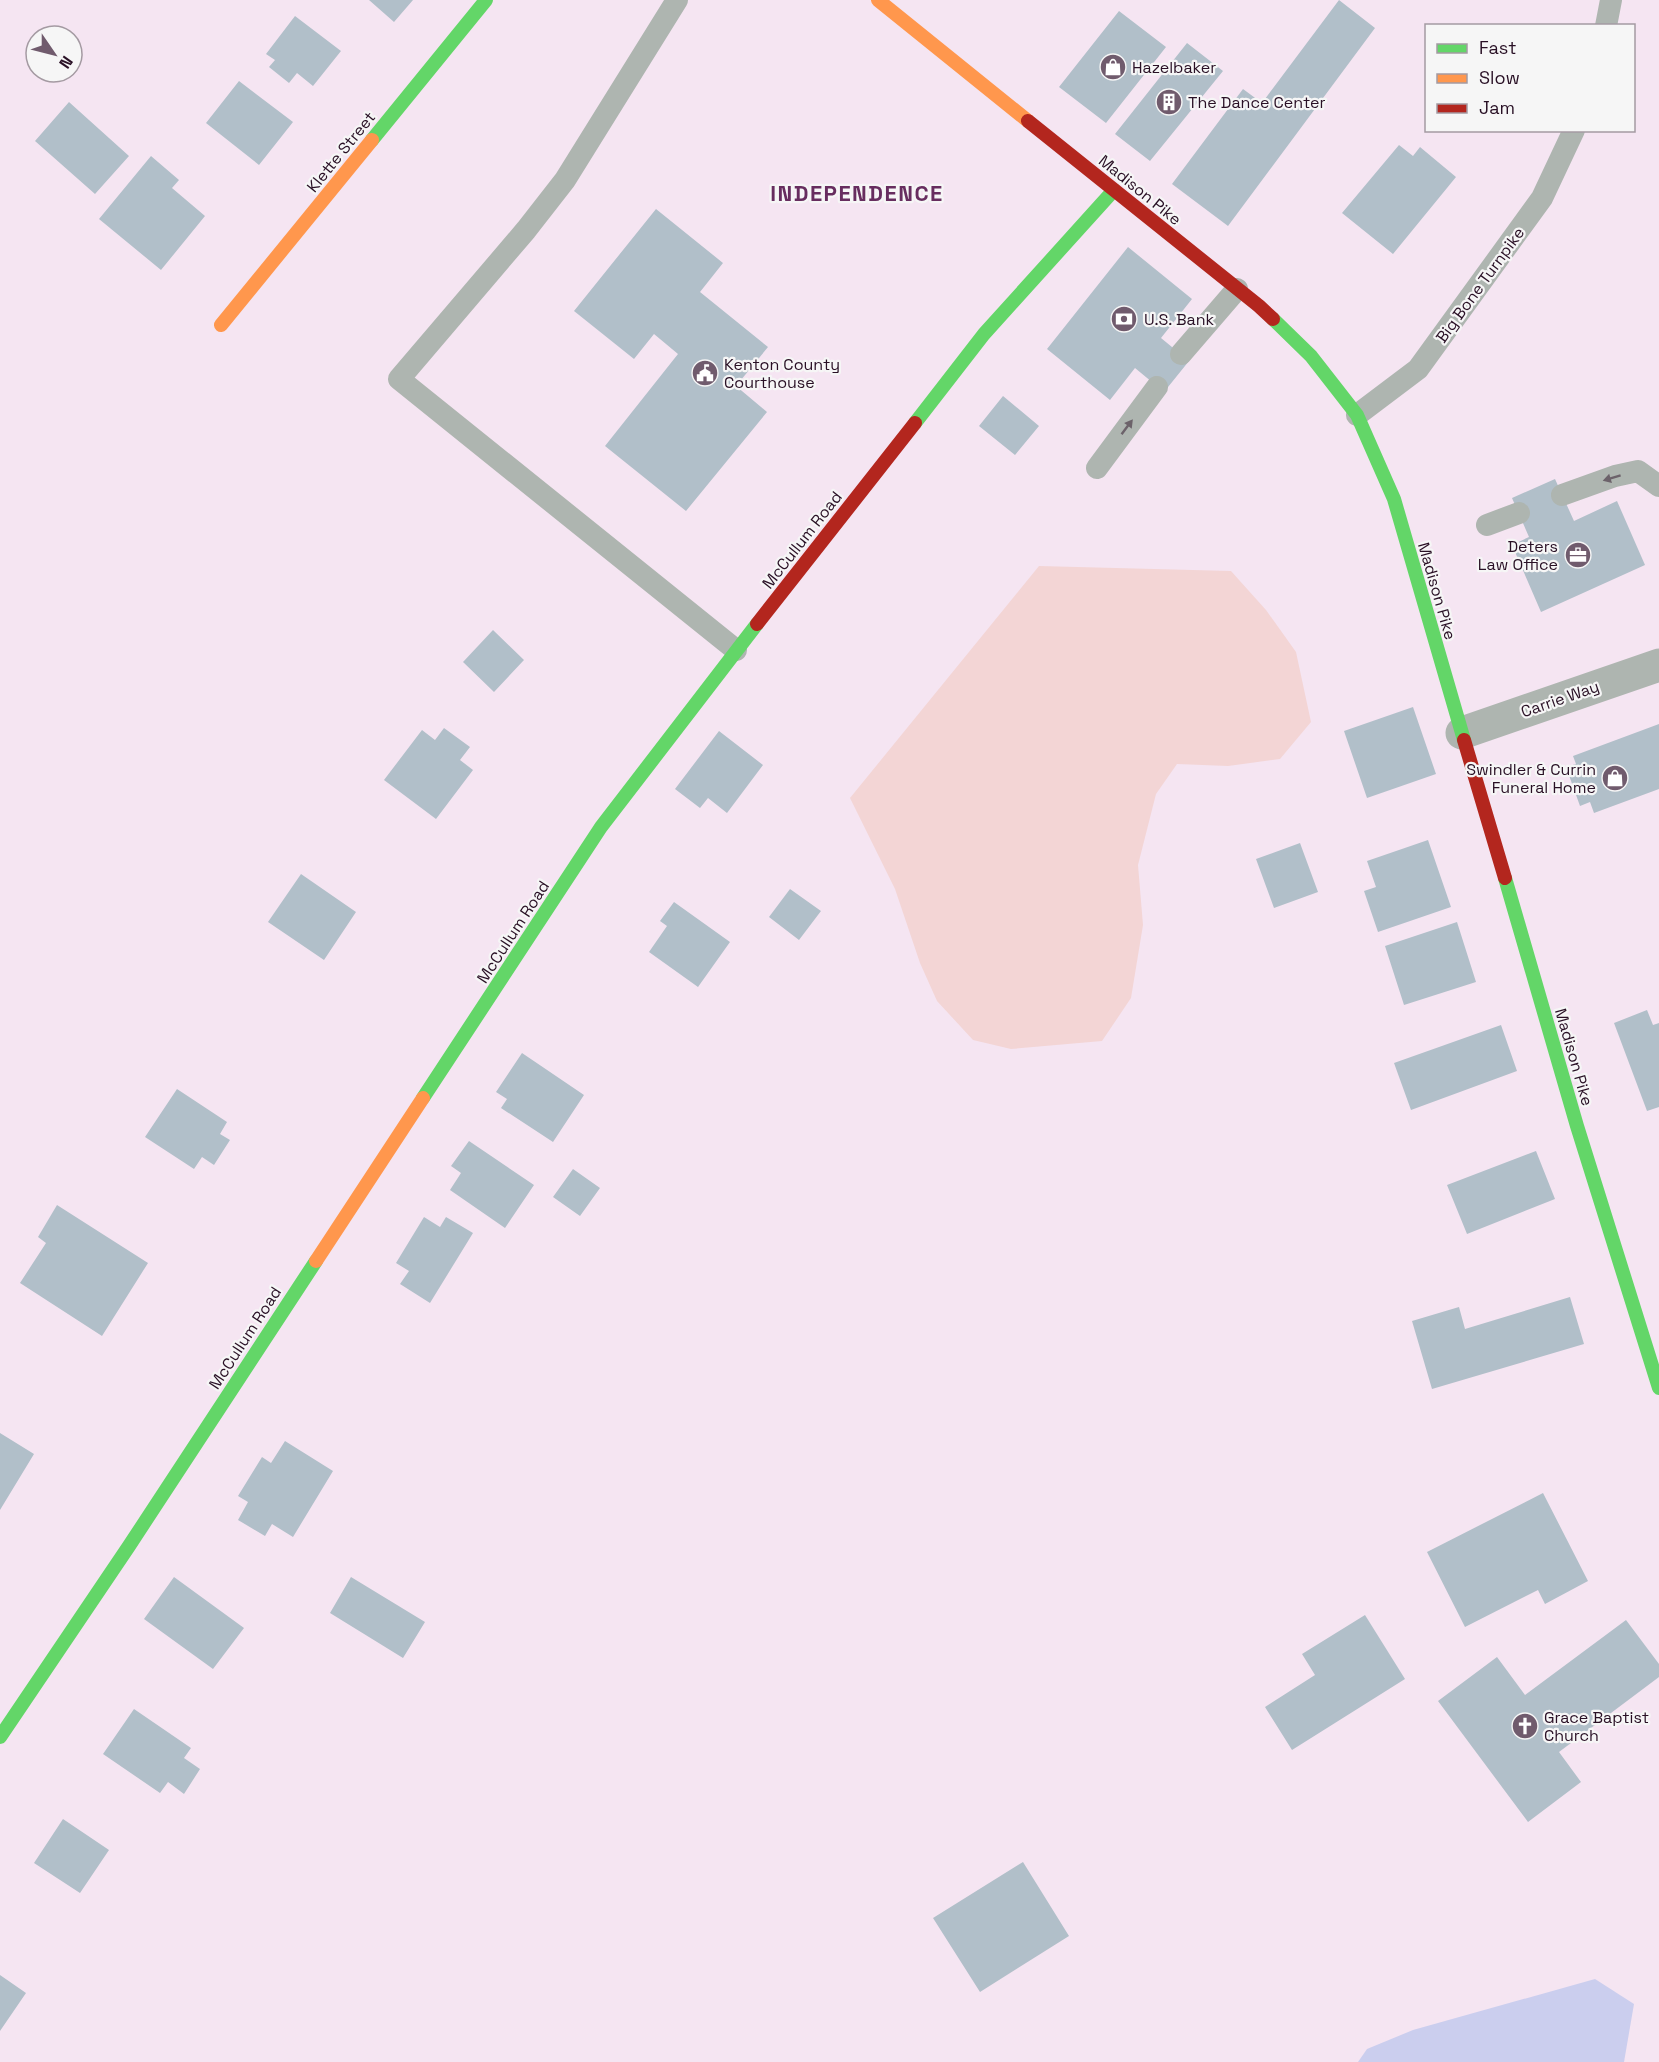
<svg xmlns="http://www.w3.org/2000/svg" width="1659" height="2062" viewBox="0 0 1659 2062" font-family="'Space Grotesk',sans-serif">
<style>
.green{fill:#f3d5d5}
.water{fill:#cbceee}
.building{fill:#b1bfc9}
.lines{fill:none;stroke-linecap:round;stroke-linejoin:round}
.lane{stroke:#aeb5b0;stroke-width:22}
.street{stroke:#aeb5b0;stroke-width:33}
.fast{stroke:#63d668;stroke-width:14}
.slow{stroke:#ff974d;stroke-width:14}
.jam{stroke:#b3261e;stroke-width:14}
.oneway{fill:#6c626a}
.labels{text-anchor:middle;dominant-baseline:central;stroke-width:4.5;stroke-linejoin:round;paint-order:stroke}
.poi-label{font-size:16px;fill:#291025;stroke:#f6f6f6;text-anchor:start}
.street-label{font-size:16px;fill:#291025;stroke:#f6f6f6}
.district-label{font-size:22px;font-weight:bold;letter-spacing:1.5px;fill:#672d5f;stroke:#f6f6f6}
</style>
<rect width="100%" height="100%" fill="#f5e5f2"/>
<path class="green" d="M1039 566 1231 571 1266 610 1296 652 1311 722 1280 759 1228 766 1177 764 1156 794 1138 865 1143 925 1131 998 1102 1041 1011 1049 973 1040 937 1001 920 963 895 889 850 798Z"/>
<path class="water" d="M1595 1979 1634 2004 1624 2062H1358L1367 2049 1413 2030Z"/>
<path class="building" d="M369 0H413L394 22Z
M1339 0 1375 28 1228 226 1172 184 1243 89 1262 103Z
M1119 11 1166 47 1106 123 1059 87Z
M295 16 341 51 313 86 297 73 289 83 269 67 275 60 266 54Z
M1187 43 1223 71 1150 161 1115 134Z
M239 81 293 122 259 165 206 123Z
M69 102 129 156 95 194 35 141Z
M1399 145 1413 156 1420 147 1456 177 1393 254 1342 213Z
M151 156 179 180 172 188 205 216 161 270 99 219Z
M656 209 723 263 700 292 768 347 736 386 767 412 686 511 605 446 678 354 654 334 634 359 574 311Z
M1128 247 1192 299 1161 338 1189 361 1164 392 1135 368 1110 400 1047 349Z
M1003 396 1039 426 1015 455 979 426Z
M1555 479 1574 521 1617 501 1645 565 1541 612 1512 545 1529 537 1512 498Z
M493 630 524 660 494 692 463 662Z
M1413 707 1436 774 1367 798 1344 731Z
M1659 724V789L1594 813 1590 802 1580 806 1566 767 1576 764 1573 756Z
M444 728 470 747 460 760 473 770 436 819 384 780 422 730 435 740Z
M719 731 763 765 727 813 708 798 700 808 675 789Z
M1428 840 1451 907 1378 932 1364 891 1376 887 1367 861Z
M1300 843 1318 892 1274 908 1256 859Z
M301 874 356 912 324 960 268 922Z
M790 889 821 911 799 940 769 917Z
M674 902 730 942 698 987 649 952 667 926 660 921Z
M1457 922 1476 982 1404 1005 1385 946Z
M1647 1010 1653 1025 1659 1023V1107L1647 1111 1614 1023Z
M1501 1025 1517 1071 1411 1110 1394 1063Z
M522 1053 584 1095 553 1142 501 1108 507 1099 496 1092Z
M177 1089 227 1122 220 1134 230 1140 214 1165 202 1157 194 1169 145 1137Z
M469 1141 534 1185 505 1228 450 1190 461 1173 451 1166Z
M1536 1151 1555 1199 1467 1234 1447 1185Z
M573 1169 600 1188 580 1216 553 1197Z
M57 1205 148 1263 102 1336 20 1283 46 1243 38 1237Z
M424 1217 440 1227 446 1217 473 1233 430 1303 400 1284 409 1271 396 1263Z
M1570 1297 1584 1344 1432 1389 1412 1321 1459 1307 1465 1329Z
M0 1433 34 1454 0 1510Z
M285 1441 333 1471 293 1537 272 1524 265 1536 238 1520 248 1502 238 1496 262 1457 271 1463Z
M1543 1493 1588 1581 1545 1604 1538 1590 1465 1627 1427 1552Z
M174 1577 244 1628 213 1669 144 1619Z
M351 1577 425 1622 403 1658 330 1613Z
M1365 1615 1405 1679 1292 1750 1265 1707 1315 1675 1302 1654Z
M1626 1620 1659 1664V1677L1559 1752 1581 1782 1528 1822 1438 1701 1497 1657 1525 1695Z
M134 1709 191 1748 184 1758 200 1769 184 1794 168 1782 160 1793 103 1754Z
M63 1819 109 1850 80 1893 34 1863Z
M1023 1862 1069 1936 980 1992 933 1918Z
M0 1975 26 1993 0 2031Z"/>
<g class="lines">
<path class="lane" d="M677 0 565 180 526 230 399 379 736 650
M1606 26 1611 0
M1181 354 1237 289
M1357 415 1418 369 1542 198 1574 130
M1097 468 1157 387
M1562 495 1615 476 1638 471 1659 486
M1487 525 1519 513"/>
<path class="street" d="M1462 733 1659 665"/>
<path class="fast" d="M372 140 486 0
M1273 319 1311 356 1357 415 1394 499 1464 740
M915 423 984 334 1114 190
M1505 878 1577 1126 1659 1388
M423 1098 601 827 757 624
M0 1737 129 1546 316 1261"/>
<path class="slow" d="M878 0 1028 121
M221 325 372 140
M316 1261 423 1098"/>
<path class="jam" d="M1028 121 1259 306 1273 319
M757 624 915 423
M1464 740 1505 878"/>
</g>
<defs><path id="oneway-solid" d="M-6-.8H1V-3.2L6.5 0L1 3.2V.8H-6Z" transform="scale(1.5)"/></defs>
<g class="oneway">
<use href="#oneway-solid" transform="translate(1127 427) rotate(-53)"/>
<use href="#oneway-solid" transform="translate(1612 478) rotate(163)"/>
</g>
<defs>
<symbol id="shop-disc" viewBox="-11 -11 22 22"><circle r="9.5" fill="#705b6d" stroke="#f6f6f6"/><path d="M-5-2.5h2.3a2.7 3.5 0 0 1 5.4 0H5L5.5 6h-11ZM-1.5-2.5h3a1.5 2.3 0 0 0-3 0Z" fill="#fff"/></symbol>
<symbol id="building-disc" viewBox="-11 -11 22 22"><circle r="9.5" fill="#705b6d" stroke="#f6f6f6"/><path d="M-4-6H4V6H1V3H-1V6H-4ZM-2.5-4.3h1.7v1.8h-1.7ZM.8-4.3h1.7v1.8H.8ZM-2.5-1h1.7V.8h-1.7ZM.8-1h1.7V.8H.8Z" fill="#fff"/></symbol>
<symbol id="bank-disc" viewBox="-11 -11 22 22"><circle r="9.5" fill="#705b6d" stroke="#f6f6f6"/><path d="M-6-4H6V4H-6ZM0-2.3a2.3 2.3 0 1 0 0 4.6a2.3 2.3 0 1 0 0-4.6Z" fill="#fff"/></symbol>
<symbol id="civic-disc" viewBox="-11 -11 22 22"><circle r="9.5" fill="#705b6d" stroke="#f6f6f6"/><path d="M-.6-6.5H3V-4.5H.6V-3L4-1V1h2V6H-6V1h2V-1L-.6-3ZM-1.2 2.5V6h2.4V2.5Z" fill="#fff"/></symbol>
<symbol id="office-disc" viewBox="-11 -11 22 22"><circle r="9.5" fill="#705b6d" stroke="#f6f6f6"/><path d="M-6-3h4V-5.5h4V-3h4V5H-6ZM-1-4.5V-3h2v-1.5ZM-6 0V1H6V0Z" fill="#fff"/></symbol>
<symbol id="church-disc" viewBox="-11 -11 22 22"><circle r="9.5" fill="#705b6d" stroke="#f6f6f6"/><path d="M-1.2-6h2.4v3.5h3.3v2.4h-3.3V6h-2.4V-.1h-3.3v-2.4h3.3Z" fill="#fff"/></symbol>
</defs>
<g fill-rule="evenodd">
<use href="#shop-disc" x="1098" y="52" width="30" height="30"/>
<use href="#building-disc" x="1154" y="87" width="30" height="30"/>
<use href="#bank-disc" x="1109" y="304" width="30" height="30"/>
<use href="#civic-disc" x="690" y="358" width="30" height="30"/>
<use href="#office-disc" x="1563" y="540" width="30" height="30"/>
<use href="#shop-disc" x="1600" y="763" width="30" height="30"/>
<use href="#church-disc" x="1510" y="1711" width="30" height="30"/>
</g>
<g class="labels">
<g class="poi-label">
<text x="1132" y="67">Hazelbaker</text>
<text x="1188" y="102">The Dance Center</text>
<text x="1144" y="319">U.S. Bank</text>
<text x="724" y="364">Kenton County<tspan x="724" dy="18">Courthouse</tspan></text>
<text x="1558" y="546" text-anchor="end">Deters<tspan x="1558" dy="18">Law Office</tspan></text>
<text x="1596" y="769" text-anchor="end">Swindler &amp; Currin<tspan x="1596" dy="18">Funeral Home</tspan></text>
<text x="1544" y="1717">Grace Baptist<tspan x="1544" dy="18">Church</tspan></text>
</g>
<g class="street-label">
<text transform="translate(341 152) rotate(-51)">Klette Street</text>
<text transform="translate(1140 190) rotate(39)">Madison Pike</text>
<text transform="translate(1480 285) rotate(-54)">Big Bone Turnpike</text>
<text transform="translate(802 540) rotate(-52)">McCullum Road</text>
<text transform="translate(1437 591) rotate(74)">Madison Pike</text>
<text transform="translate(1560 699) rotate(-19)">Carrie Way</text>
<text transform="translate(513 932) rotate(-57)">McCullum Road</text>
<text transform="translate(1574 1057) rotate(74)">Madison Pike</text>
<text transform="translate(245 1338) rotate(-57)">McCullum Road</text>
</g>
<g class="district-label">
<text x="857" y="193">INDEPENDENCE</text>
</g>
</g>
<rect x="1425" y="24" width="210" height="108" fill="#f6f6f6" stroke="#a49aa2" stroke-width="1.5"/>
<rect x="1437" y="44" width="30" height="9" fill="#63d668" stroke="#a49aa2" stroke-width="1.5"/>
<text x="1479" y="54" font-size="18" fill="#291025">Fast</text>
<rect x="1437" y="74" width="30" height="9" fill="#ff974d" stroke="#a49aa2" stroke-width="1.5"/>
<text x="1479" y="84" font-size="18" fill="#291025">Slow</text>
<rect x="1437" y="104" width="30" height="9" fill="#b3261e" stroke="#a49aa2" stroke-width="1.5"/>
<text x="1479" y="114" font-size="18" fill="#291025">Jam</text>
<g transform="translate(54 54) rotate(125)"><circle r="28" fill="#f6f6f6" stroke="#a49aa2" stroke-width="1.5"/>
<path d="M0-4.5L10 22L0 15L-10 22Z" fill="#705b6d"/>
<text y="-9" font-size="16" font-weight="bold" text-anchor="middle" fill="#291025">N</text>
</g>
</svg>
